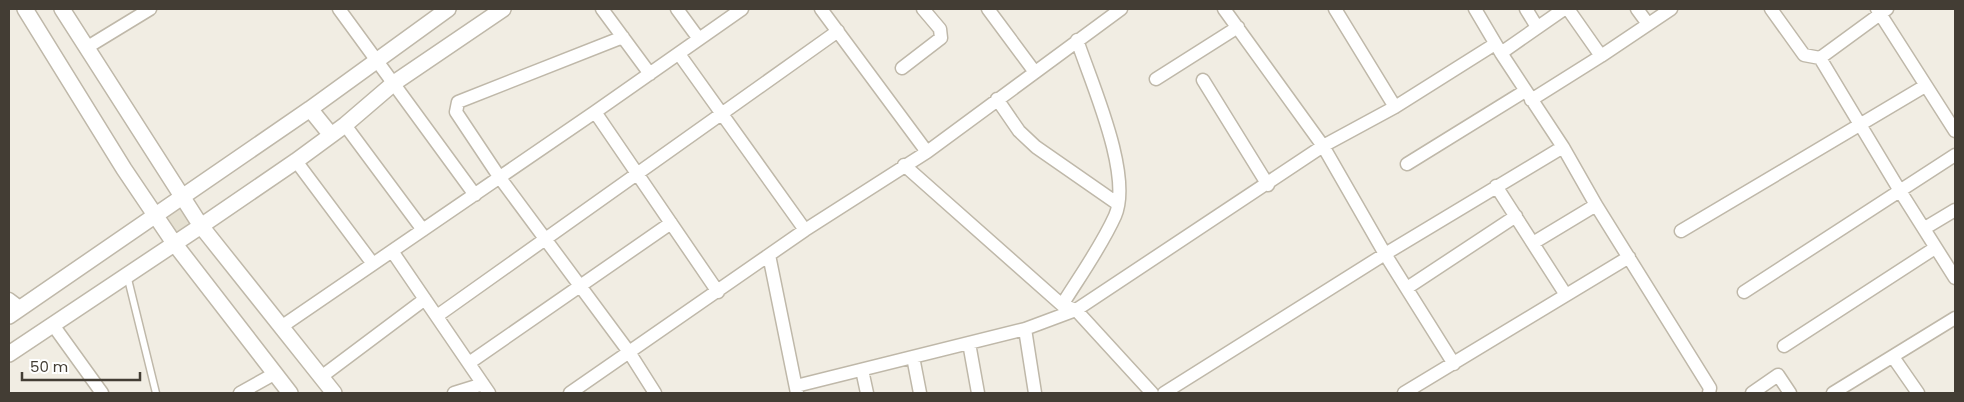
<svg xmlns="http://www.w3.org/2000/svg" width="1964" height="402" viewBox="0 0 1964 402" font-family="Poppins,sans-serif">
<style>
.residential{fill:#e5e0d1}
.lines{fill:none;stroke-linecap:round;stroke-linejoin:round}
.service-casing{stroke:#bfb8a9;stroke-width:9}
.minor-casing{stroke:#bfb8a9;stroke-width:15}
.tertiary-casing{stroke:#bfb8a9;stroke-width:18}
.service{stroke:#fff;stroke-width:6}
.minor{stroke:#fff;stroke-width:12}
.tertiary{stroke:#fff;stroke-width:15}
</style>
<rect width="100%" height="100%" fill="#f1ede3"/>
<path class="residential" d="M183 198 201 226 174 243 156 217Z"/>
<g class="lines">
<defs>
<path id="service" d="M127 275 156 393"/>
<path id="minor" d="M339 9 475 195
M602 9 650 74
M677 9 699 39
M821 9 927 152
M988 9 1034 71
M1224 9 1323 146 1385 254 1454 364
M1335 9 1395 107
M1475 9 1501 53 1563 147 1596 205 1710 388 1709 393
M1526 9 1537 27
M1637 9 1648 24
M1771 9 1804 55 1820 58
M1877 9 1955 131
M1887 9 1820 58 1900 191 1955 278
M623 37 458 102 456 112 500 178 629 352 655 393
M86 48 150 9
M1501 53 1564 9
M679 54 805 230
M1601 56 1671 9
M902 68 941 38 940 29 923 9
M1156 79 1238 27
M1203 80 1268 185
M997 99 1019 131 1036 147 1118 204
M1531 100 1601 56 1568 9
M595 112 718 292
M345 125 423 230
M296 161 373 264
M1407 164 1525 91
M904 165 1062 305 1076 310 1152 393
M1496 186 1566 295
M1925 228 1955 210
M1681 231 1925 86
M1533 243 1596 205
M769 255 797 393
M1407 288 1516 216
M1744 292 1955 155
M9 299 21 308
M1062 305C1080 276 1101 247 1115 216 1133 175 1091 82 1077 40
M437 316 838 31
M53 325 102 393
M281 327 392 251
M1025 329 1035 393
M969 343 978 393
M1784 346 1935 248
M913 357 920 393
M1893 357 1918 393
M469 363 671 223
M862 370 867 393
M321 377 425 299
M796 386 1025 329 1076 310 1323 146 1395 107 1495 44
M240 393 274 374
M454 393 483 384
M489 393 392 251 595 112 742 9
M570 393 805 230 927 152 1121 9
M1164 393 1385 254 1563 147
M1404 393 1629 257
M1752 393 1778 375 1790 393
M1833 393 1955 318"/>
<path id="tertiary" d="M25 9 124 169 174 243 290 393
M62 9 201 226 334 393
M310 109 331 135
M9 316 310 109 448 9
M9 354 201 226 296 161 345 125 394 83 503 9"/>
</defs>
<use href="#service" class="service-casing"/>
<use href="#minor" class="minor-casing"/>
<use href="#tertiary" class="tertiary-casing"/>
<use href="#service" class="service"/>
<use href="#minor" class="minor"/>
<use href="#tertiary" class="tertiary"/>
</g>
<rect width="1964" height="402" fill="none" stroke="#433d34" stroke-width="20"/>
<path d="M22 372v8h118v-8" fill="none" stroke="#433d34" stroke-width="2.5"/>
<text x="30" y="372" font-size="15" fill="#433d34" stroke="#ffffff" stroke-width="4" paint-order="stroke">50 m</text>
</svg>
